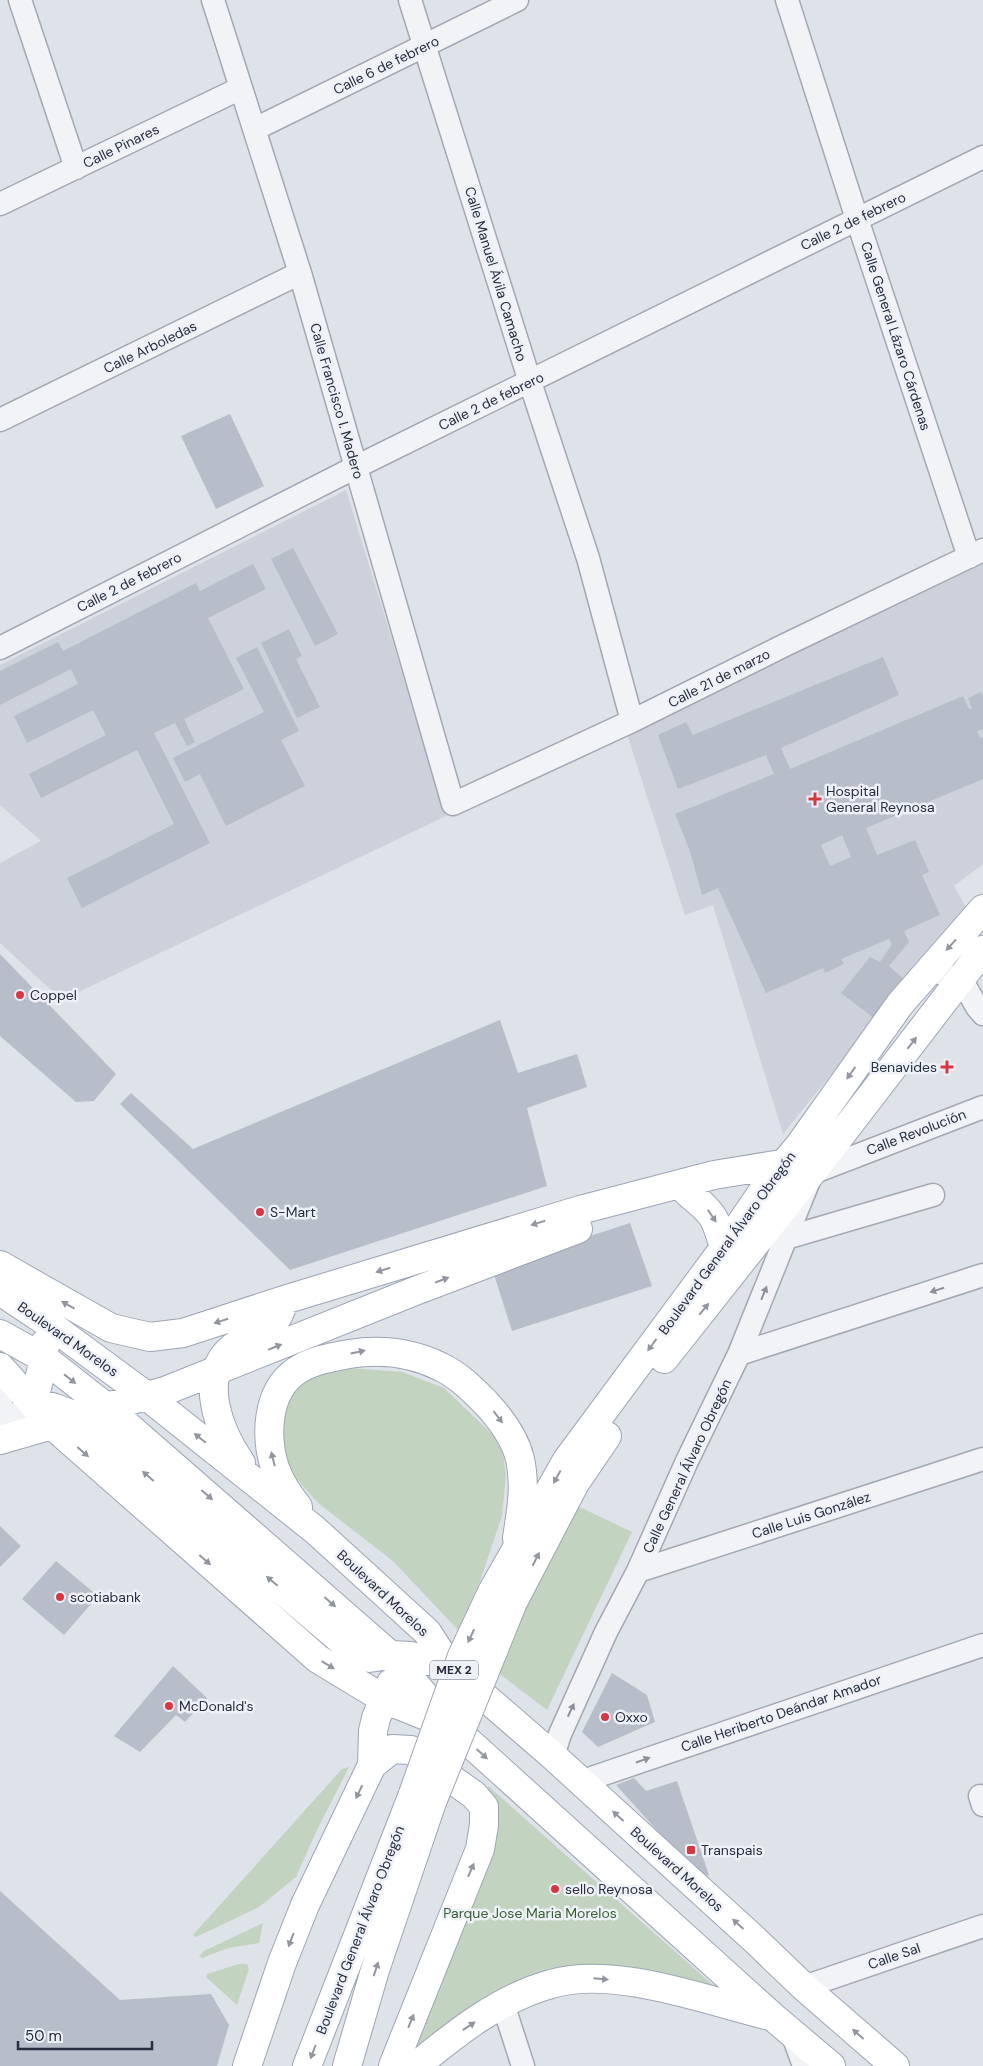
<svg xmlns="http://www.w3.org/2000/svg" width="983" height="2066" viewBox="0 0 983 2066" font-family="'DM Sans',sans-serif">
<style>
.built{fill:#ccd1dc}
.green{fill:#c2d4bf}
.building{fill:#b8bdca;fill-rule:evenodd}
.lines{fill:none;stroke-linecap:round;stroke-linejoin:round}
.minor-casing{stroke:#a3a8b4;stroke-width:25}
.major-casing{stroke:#9ca5b6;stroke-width:30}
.minor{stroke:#f2f3f7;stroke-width:22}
.major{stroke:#fff;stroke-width:28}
.major-bridge-casing{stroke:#9ca5b6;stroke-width:30;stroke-linecap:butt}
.major-bridge{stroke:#fff;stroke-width:28}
.oneway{fill:#9296a0}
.oneway2{fill:#8c909c}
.poi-dot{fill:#dc3542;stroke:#eef1f7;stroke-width:2}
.labels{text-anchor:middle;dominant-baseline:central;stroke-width:5;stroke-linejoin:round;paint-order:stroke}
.shield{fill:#eef1f7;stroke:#626878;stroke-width:1}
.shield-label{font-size:12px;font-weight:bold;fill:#262e42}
.street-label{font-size:14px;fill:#262e42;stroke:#eef1f7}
.poi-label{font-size:14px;fill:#262e42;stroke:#eef1f7;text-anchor:start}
.park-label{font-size:14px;fill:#375f31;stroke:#eef1f7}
</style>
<rect width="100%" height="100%" fill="#dee2e9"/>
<path class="built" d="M346 490 446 816 62 1000 0 943V863L41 841 0 805V665Z
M983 562V864L954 886 966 907 783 1134 713 905 685 915 627 734Z"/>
<path class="green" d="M337 1367 402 1372 444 1388 494 1436 503 1454 506 1475 502 1516 479 1584 458 1630 393 1561 318 1503 279 1459C283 1431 281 1393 311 1378 319 1374 328 1371 337 1367Z
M569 1502 632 1532 547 1710 492 1668Z
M349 1767 317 1830 296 1877 259 1907 196 1937 193 1935 342 1769Z
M488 1786 714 1986 613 1971 570 1975 415 2055 403 2053 487 1809Z
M263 1923 259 1943 228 1948 202 1958 199 1956 204 1951Z
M239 1964H247L249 1969 237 2005 206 1977 207 1974Z"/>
<path class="building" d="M230 414 264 486 216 509 181 436Z
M293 548 338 634 315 646 271 559Z
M253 564 266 589 208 618 244 689 184 719 195 742 187 746 175 723 154 733 210 843 82 908 67 878 174 824 137 750 41 798 29 774 106 735 93 710 27 743 14 716 78 684 71 669 0 705V671L58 642 63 651 196 583 200 591Z
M289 629 302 656 296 659 320 707 297 718 261 643Z
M257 647 299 731 281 740 305 786 226 826 200 774 185 782 173 758 264 712 236 658Z
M883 657 899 695 781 748 790 769 963 696 969 709H972L968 698 981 692 983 696V729L977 731 980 738 983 737V779L866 828 877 855 915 840 929 872 922 875 940 915 904 931 909 942 889 966 906 981 875 1019 841 993 870 957 880 962 892 944 889 939 841 959 844 964 825 973 823 968 766 993 718 888 702 895 690 851 675 814 774 774 766 755 678 789 658 735 686 722 693 735ZM842 835 851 857 830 866 821 845Z
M0 954 116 1074 94 1101 76 1102 0 1036Z
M500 1020 518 1073 577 1054 587 1087 527 1108 547 1186 290 1270 120 1104 131 1093 193 1149Z
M630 1223 652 1286 512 1331 492 1268Z
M0 1526 21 1546 0 1567Z
M56 1561 98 1596 64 1635 22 1599Z
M173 1666 207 1698 185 1722 176 1715 140 1752 114 1736Z
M612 1673 647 1695 655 1722 598 1747 582 1732Z
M634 1778 646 1791 677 1781 709 1875 700 1878 616 1785Z
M0 1891 120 2000 211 1994 229 2025 217 2066H0Z"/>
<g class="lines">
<defs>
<path id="minor" d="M20 0 76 168
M213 0 300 273 453 804 632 721 785 645 983 550
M410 0 530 382 588 558 632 721
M787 0 857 219 969 557
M255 129 517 0
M0 204 241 88
M0 420 300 273
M0 648 356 467 983 157
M928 970 961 979 977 1007 983 1014
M786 1238 933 1195
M739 1354 983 1275
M0 1377 2 1395 0 1412
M0 1426 32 1403
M638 1571 983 1459
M553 1756 560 1734 606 1632 638 1571 687 1461 739 1354 812 1173 983 1107
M580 1782 983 1645
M980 1796 983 1805
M804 1987 983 1926
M503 2004 523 2066
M792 2033 804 2066"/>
<path id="major" d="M688 1193C714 1214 715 1216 724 1248
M0 1265 111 1328 150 1337 183 1333 284 1300 580 1210 714 1175 824 1157
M0 1291 45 1321 148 1397 315 1530 427 1632 449 1666 553 1756 756 1941 804 1987 895 2066
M0 1334 45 1359 106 1407 390 1655 450 1725 773 2017 831 2066
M45 1343C44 1365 39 1383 32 1403L52 1407 79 1417 355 1652 369 1658 390 1655 411 1656 449 1666
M664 1359 824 1157 983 950
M0 1367 52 1425 318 1659 384 1699 446 1724
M0 1440 79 1417 106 1407 165 1391 415 1291 578 1229
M241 1463C220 1433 196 1376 233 1347 258 1328 274 1338 284 1300
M298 1507C289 1495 280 1483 275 1468 265 1437 266 1392 296 1371 312 1360 330 1358 349 1354 381 1349 411 1352 441 1367 458 1375 471 1388 485 1402 500 1418 515 1438 520 1459 526 1486 521 1511 517 1538
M492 1592 567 1460 724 1248 772 1178 799 1146 900 1004 983 909
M513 1602 575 1483 607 1436
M372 1765 373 1731 376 1718 391 1683
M247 2066 282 1963 305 1905 372 1765 392 1749 411 1750 474 1795 484 1807V1825L480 1849 393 2066
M307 2066 413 1794
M347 2066 375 1970 432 1802
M416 2066C456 2033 500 1998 551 1984 614 1965 708 2001 770 2016"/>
</defs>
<use href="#minor" class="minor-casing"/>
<use href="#major" class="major-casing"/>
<use href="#minor" class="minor"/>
<use href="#major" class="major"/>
<defs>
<path id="major-bridge" d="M413 1794 462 1656 492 1592
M432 1802 513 1602"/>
</defs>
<use href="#major-bridge" class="major-bridge-casing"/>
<use href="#major-bridge" class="major-bridge"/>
</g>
<defs><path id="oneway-solid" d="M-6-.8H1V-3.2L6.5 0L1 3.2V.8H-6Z" transform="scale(1.25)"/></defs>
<g class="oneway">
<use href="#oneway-solid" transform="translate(951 945) rotate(132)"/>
<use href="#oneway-solid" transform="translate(912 1043) rotate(-52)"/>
<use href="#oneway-solid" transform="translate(851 1073) rotate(125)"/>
<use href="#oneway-solid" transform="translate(712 1216) rotate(56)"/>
<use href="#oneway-solid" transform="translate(538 1223) rotate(163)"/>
<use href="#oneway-solid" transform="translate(383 1270) rotate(163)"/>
<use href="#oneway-solid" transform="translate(442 1280) rotate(-21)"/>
<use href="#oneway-solid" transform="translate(68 1305) rotate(-151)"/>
<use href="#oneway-solid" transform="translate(704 1309) rotate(-51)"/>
<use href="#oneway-solid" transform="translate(221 1321) rotate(163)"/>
<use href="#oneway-solid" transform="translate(652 1345) rotate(126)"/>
<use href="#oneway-solid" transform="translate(275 1347) rotate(-22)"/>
<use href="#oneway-solid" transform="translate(358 1352) rotate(-12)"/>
<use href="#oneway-solid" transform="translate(70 1379) rotate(38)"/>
<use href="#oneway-solid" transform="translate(498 1417) rotate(53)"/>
<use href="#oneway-solid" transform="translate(200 1438) rotate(-141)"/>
<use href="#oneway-solid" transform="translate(83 1452) rotate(41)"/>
<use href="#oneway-solid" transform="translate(273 1459) rotate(-104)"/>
<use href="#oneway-solid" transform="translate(148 1476) rotate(-139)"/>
<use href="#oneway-solid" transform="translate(557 1477) rotate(119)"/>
<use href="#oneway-solid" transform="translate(207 1495) rotate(41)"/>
<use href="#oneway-solid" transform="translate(536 1559) rotate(-63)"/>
<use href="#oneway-solid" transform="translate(205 1560) rotate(41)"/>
<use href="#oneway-solid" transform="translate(272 1581) rotate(-140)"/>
<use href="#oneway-solid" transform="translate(330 1602) rotate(41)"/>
<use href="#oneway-solid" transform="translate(471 1636) rotate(115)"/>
<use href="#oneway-solid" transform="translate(328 1665) rotate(31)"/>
<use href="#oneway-solid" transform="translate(482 1754) rotate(42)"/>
<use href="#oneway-solid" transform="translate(359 1792) rotate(116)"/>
<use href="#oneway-solid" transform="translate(618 1816) rotate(-138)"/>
<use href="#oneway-solid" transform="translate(471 1870) rotate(-67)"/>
<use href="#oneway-solid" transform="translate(738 1924) rotate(-138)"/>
<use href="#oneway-solid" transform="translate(291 1940) rotate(111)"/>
<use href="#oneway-solid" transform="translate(376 1969) rotate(-72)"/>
<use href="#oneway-solid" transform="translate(601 1979) rotate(5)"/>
<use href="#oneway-solid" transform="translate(411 2021) rotate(-68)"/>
<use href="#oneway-solid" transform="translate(469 2026) rotate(-33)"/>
<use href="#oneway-solid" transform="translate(858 2034) rotate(-139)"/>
<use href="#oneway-solid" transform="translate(313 2052) rotate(111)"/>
</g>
<g class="oneway2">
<use href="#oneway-solid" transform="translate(937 1290) rotate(162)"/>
<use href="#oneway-solid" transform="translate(764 1293) rotate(-68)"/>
<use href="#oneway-solid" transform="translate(571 1710) rotate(-65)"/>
<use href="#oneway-solid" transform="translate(643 1760) rotate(-19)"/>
</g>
<g class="poi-dot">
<path d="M812.5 791.5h5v5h5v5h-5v5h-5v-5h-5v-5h5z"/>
<circle cx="20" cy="995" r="5"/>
<path d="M944.5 1059.5h5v5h5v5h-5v5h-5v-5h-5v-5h5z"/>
<circle cx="260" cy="1212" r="5"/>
<circle cx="60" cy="1597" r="5"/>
<circle cx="169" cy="1706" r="5"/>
<circle cx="605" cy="1717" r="5"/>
<rect x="686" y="1845" width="10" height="10" rx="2.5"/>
<circle cx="555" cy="1889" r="5"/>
</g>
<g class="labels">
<rect class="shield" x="430" y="1660.5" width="48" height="19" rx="4"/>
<g class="shield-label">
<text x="454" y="1670">MEX 2</text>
</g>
<g class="street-label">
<text transform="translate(386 65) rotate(-26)">Calle 6 de febrero</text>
<text transform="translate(121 146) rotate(-26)">Calle Pinares</text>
<text transform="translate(853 221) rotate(-26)">Calle 2 de febrero</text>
<text transform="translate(496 274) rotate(73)">Calle Manuel Ávila Camacho</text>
<text transform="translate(896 336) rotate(72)">Calle General Lázaro Cárdenas</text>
<text transform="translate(150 347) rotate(-26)">Calle Arboledas</text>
<text transform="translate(337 401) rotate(74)">Calle Francisco I. Madero</text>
<text transform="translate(491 401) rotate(-26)">Calle 2 de febrero</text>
<text transform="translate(129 582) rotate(-27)">Calle 2 de febrero</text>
<text transform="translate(719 678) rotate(-27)">Calle 21 de marzo</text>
<text transform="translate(916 1132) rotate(-21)">Calle Revolución</text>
<text transform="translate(727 1243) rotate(-54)">Boulevard General Álvaro Obregón</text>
<text transform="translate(68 1339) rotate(35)">Boulevard Morelos</text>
<text transform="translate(687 1466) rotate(-65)">Calle General Álvaro Obregón</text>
<text transform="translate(811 1515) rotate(-18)">Calle Luis González</text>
<text transform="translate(383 1593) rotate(43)">Boulevard Morelos</text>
<text transform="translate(781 1713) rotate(-19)">Calle Heriberto Deándar Amador</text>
<text transform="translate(677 1869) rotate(42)">Boulevard Morelos</text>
<text transform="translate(360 1930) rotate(-69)">Boulevard General Álvaro Obregón</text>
<text transform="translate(894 1956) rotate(-19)">Calle Sal</text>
</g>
<g class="poi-label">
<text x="826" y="791">Hospital<tspan x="826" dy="16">General Reynosa</tspan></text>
<text x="30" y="995">Coppel</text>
<text x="937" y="1067" text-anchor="end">Benavides</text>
<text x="270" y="1212">S-Mart</text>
<text x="70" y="1597">scotiabank</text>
<text x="179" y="1706">McDonald's</text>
<text x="615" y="1717">Oxxo</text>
<text x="701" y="1850">Transpais</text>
<text x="565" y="1889">sello Reynosa</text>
</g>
<g class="park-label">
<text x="530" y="1913">Parque Jose Maria Morelos</text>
</g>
</g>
<path d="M18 2041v8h134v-8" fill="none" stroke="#262e42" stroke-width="2.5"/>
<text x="25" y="2041" font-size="15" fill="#262e42" stroke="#eef1f7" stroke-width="4" paint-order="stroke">50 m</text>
</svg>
